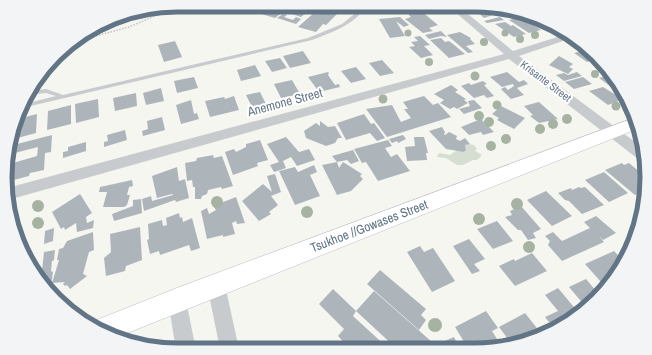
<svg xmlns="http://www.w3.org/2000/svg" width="652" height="355" viewBox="0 0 652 355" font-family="'Archivo Narrow',sans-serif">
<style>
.green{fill:#d6ded2}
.building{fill:#adb5bb}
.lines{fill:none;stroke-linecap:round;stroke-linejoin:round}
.secondary-casing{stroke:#b9bec3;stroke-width:1}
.path{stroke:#c0c2c4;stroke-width:1.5;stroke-dasharray:1.5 1.5;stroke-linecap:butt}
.lane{fill:#c8cbce;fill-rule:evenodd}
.street{fill:#c8cbce;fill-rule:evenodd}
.secondary{fill:#fff;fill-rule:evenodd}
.tree{fill:#a7b3a2}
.labels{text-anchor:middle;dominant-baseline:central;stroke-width:4;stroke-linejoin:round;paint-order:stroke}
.far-street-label{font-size:11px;fill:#627586;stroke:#fff}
.street-label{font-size:13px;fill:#627586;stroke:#fff}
.rim{fill:none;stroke:#627586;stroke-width:5}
</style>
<rect width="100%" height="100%" fill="#f6f6f1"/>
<path class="green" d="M468 144 474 145 477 149 475 151 482 155 477 160H473L463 165H457L446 158 437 157 439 153 450 155 457 150 464 152 466 150 465 145Z"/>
<path class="building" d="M248 5H263L265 6 259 10 250 8Z
M269 5 274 6 287 5 279 11 283 12 275 18 258 13Z
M470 5H484L496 14 484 18Z
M299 6 311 9 301 17 289 13Z
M322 10 337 14 326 25 323 24 316 32 298 27 315 12 319 13Z
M421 11 438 25 429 28 433 31 423 33 405 19 411 17 408 14Z
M283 14 287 15 284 17 293 20 296 17 301 19 296 24 277 18Z
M516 15 526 18 528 19H525L541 30 529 33 509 20 519 17Z
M400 17 409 25 404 27 396 21 405 36 390 38 379 19Z
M500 17 504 20 487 23 484 21Z
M505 22 511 26 513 25 526 34 514 37 495 24Z
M441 31 447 37 441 36 429 39 425 35Z
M460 32 471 38 470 39 475 44 466 46 473 52 468 53 447 35Z
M420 36 430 45 424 46 433 55 421 58 409 47 415 46 411 42 418 41 414 37Z
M441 38 445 42 449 41 453 44 465 54 449 58 430 40Z
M175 41 182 57 164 62 158 45Z
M585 50 589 53 596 59 587 62 574 53Z
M303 51 311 63 290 68 283 56Z
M559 56 573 64 569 67 573 69 568 74 549 65Z
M280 58 287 68 272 72 265 61Z
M382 60 394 73 380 76 369 63Z
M255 65 261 76 241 81 237 70Z
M356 67 366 79 351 83 341 71Z
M328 72 329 73 328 75 335 85 339 84 340 87 319 92 308 77Z
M507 72 519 82 524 80 528 84 517 88 524 95 511 99 501 89 505 87 508 90 514 86 513 84 502 87 490 77Z
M577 72 582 76 564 81 556 75 564 73 568 75Z
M606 76 616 83 622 95 599 78Z
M194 77 198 88 177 93 174 81Z
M583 77 592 84 574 89 565 82Z
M292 80 300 94 281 98 274 84Z
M483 81 487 84 484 85 494 96 487 98 484 95 474 98 461 86 469 83 471 85Z
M451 85 458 90 455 92 466 99 464 100 468 103 457 109 454 107 450 109 440 103 444 100 434 94Z
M603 87 616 95H618L624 99 608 105 589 91Z
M161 88 164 101 146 105 143 93Z
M260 92 266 104 252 107 246 95Z
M136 93 137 106 115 111 113 98Z
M234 96 239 110 210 117 205 101 224 97 225 99Z
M424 96 433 105 438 103 451 117 387 137 366 109 392 105 401 122 411 118 404 109H408L403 102Z
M98 99 99 117 76 123 75 104Z
M191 100 194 114 197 113 199 119 181 124 176 105Z
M474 100 482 108 464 114 459 109 470 106 468 101Z
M539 102 558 119 539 123 530 116 533 115 524 106Z
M71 105V124L47 130 48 111Z
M501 106 525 118 514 129 497 120 499 118 492 114Z
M37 114 36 133 10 140 11 133 17 119Z
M364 114 371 124 374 123 385 138 377 141 370 133 346 140 337 123Z
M162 117 165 130 143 136 142 131 148 129 147 121Z
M481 119 494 132 483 135 481 132 469 135 461 127Z
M320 121 328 127 335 126 342 138H338L335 143 326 146 306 138 304 131 316 123 320 126Z
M442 127 445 132 444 135H445L449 132 457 136 456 139 460 141 465 138 470 144 465 145 466 150 464 152 446 149 429 131Z
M125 130 127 140 104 147V142L108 141 107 135Z
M52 135 51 152 45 153 44 170 30 173 29 176 10 181 13 163 37 156 38 147 11 154 13 145Z
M403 135 406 139 398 143 397 141 392 143 389 139Z
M286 137 299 152 309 149 315 160 297 166 291 157 283 161 286 168 274 172 270 165 279 162 267 144Z
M414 137H424L428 153H426L427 160 407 161 405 147 415 146Z
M260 140 268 160 257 163 258 166 233 175 225 152 234 149 236 152 246 147V144Z
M388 140 392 146 385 148 391 157 397 154 410 171 378 181 366 162 362 163 354 149Z
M86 142V151L63 158V152L68 151V147Z
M353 150 359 161 351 164 347 160 337 162 332 156Z
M213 155 214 158 222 156 233 186 222 189 221 187 208 190 207 194 202 196 201 199H195V187H193L192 180 187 181 185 163 196 161 197 158Z
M337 162 339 168 343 162 362 174 360 176 363 179 351 191 337 195 322 165Z
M622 163 624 165 629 163 641 173 637 175 644 181 645 191 635 195 605 170Z
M314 165 317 172 310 175 320 196 295 205 279 171 295 167 298 172Z
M177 167 179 181 185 179 189 198 176 202 175 200 144 211 142 199 151 196 152 201 173 195 172 194 157 198 152 176Z
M604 172 628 193 609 202 585 180Z
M275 174 281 192 271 196 278 205 269 212 271 214 259 221 242 201 263 184 272 192 267 176Z
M132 180 133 186 129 187 127 195H130L127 205 124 207H103L107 192H99L100 187Z
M579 187 581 188 585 187 604 205 582 214 569 201 565 200 558 193 571 188 572 190Z
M546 191 572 216 552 226 527 200Z
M80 194 92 213 86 217 87 223 94 220 93 228 77 232 76 223 65 230 64 227 61 229 52 212Z
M236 197 245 223 237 224 236 221 232 223 235 234 223 237V235L207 239 201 211 207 208 209 214 216 210 213 206Z
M141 199 142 213 114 221 112 214 133 206V200Z
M521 206 541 229 533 233 536 238 528 240 521 230H518L505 217 512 215 510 211Z
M179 213 180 218 182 217 183 222 192 218 200 248 191 251 189 245 160 255 159 251 150 254 147 240 149 239 148 224 162 220 163 226 167 225 166 218Z
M596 216 616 233 603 240 599 236 604 242 562 261 548 245 550 241 545 236 553 232 562 241 590 228 584 222Z
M497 221 513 241 493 249 477 229Z
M140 227 142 260 126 266 125 271 106 276 104 258 111 252 110 234Z
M54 228 53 241 44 244 45 231Z
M93 232 94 250 89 252 83 274 87 276 70 289 67 285 65 286 63 284 65 282 52 283 59 260H57L59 249 63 248 67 241Z
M469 239 485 259 474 264 480 271 472 274 453 246Z
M420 246 424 252 433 248 455 281 432 292 407 252Z
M55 250 54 260 52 261 51 271 53 272 51 286 45 288 41 280 44 252Z
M614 251 625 262 624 264 612 276 601 282 585 264Z
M532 253 547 271 515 286 499 266 514 259 515 261Z
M380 270 426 309 421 315 426 320 419 330 367 284Z
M586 279 597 292 585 306 569 287Z
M558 288 578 312 570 321 553 327 545 317 558 311 545 295Z
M333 289 356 311 353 316 389 349H350L338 336 344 329 319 304Z
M374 291 432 342 426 349H397L356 311Z
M486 311 498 328 492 331 502 347 497 349H462L461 347 466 345 455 327Z
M525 313 540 332 511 343 499 327Z
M454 337 460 349H426Z"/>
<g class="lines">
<defs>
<path id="secondary" d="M634 118 639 128 120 336 92 327 94 321 177 288Z"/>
</defs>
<use href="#secondary" class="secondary-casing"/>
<path class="path" d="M70 43 129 27 180 5"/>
<path class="lane" d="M358 11 362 12C349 27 330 33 312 40L22 108 24 104 56 96 46 93 28 95 30 91 46 89 63 95 308 38 342 24Z"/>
<path class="street" d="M326 5 370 8 395 5H413C401 16 338 16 326 5Z
M447 5H457L513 51 567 34 572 38 519 56 642 147 643 160 638 159 509 59 8 200 5 189 7 188 504 54Z
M216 277 222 279 225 285 239 349H220L207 285 210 279Z
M177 291 183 294 186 300 196 350H176L168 300 171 294Z"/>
<use href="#secondary" class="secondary"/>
</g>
<g class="tree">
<circle cx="408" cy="33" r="3.5"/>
<circle cx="505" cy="33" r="3.5"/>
<circle cx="535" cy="35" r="4"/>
<circle cx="520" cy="39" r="4"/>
<circle cx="484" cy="42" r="4"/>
<circle cx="429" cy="62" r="4"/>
<circle cx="595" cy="74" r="4"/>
<circle cx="475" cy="76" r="4.5"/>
<circle cx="383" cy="99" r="4.5"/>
<circle cx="497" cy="105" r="4.5"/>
<circle cx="616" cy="106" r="4.5"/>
<circle cx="479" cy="116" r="5"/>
<circle cx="567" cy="119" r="5"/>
<circle cx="489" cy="122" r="5"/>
<circle cx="553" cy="124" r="5"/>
<circle cx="540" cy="129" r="5"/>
<circle cx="506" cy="139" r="5"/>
<circle cx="491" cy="146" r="5"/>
<circle cx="217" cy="202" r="6"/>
<circle cx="517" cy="204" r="6"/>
<circle cx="38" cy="206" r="6"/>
<circle cx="307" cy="212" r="6"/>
<circle cx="479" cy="219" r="6"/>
<circle cx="38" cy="223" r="6"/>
<circle cx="529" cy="247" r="6"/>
<circle cx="435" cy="325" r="7"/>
</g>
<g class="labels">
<g class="far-street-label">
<text transform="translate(546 81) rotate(37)">Krisante Street</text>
</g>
<g class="street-label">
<text transform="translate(285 102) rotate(-15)">Anemone Street</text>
<text transform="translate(369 226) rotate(-21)">Tsukhoe //Gowases Street</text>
</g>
</g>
<path d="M0 0H652V355H0ZM177 12H475A165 165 0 0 1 640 177V178A165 165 0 0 1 475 343H177A165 165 0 0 1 12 178V177A165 165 0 0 1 177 12Z" fill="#f2f4f5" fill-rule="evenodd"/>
<path class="rim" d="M177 12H475A165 165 0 0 1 640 177V178A165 165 0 0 1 475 343H177A165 165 0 0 1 12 178V177A165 165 0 0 1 177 12Z"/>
</svg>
